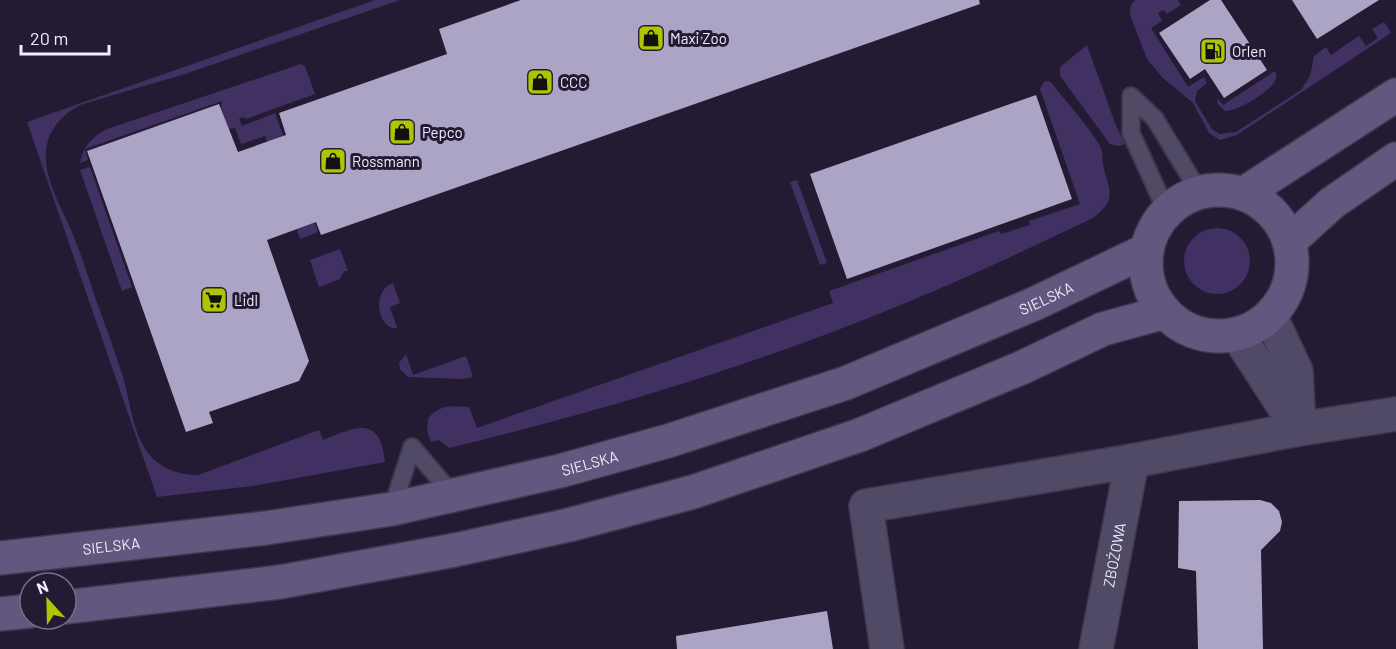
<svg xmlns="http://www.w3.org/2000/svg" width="1396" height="649" viewBox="0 0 1396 649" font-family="Barlow,sans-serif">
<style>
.green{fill:#413162}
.building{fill:#aca4c4}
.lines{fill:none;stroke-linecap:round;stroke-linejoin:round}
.lane-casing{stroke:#3f384d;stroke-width:20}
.street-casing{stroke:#3f384d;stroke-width:36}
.secondary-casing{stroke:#3f384d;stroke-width:36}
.lane{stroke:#514a66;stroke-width:16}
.street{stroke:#514a66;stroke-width:33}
.secondary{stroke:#62577f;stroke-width:33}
.labels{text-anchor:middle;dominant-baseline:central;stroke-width:6;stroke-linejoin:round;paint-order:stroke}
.poi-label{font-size:15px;fill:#f1edfe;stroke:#231b34;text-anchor:start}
.street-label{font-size:15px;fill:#f1edfe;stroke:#231b34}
</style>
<rect width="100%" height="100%" fill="#231b34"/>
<path class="green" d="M375 0H400L185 74 83 104C64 112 47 130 46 152 44 179 61 206 71 230 80 251 87 273 94 294 104 322 114 349 123 377 130 400 132 429 146 450 158 468 178 475 198 475L319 430 323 440C356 427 380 414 385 462L252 486 157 497 27 122Z
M1135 0H1178L1181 5 1167 14 1164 10 1158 13 1162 21 1151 28 1188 87 1204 77 1207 83 1197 91 1195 101 1212 129 1219 134 1236 132 1301 90 1310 76 1314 56 1326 47 1331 55 1359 36 1366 46 1378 38 1372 29 1384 22 1391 33 1237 135 1220 140 1209 133 1193 103 1163 78 1147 59 1130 15 1131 5Z
M1087 45 1115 123 1125 144 1119 146 1110 144 1060 76V67Z
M301 64 305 66 315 94 246 119 243 117 239 119 242 126 275 113 318 232 300 239 265 136 241 144 235 128 228 129 221 107 222 101 85 149 88 160 80 163C83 146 92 137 107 129Z
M1275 71C1276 75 1277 76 1275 81 1271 91 1235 113 1225 111L1217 103 1218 99 1223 105Z
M1048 81 1051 82C1066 102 1088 125 1100 146 1103 152 1102 158 1103 164 1108 190 1119 198 1093 218 1030 248 967 278 903 304 756 365 603 411 449 448L439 440 431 442 427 431 428 419C439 404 452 406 469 407L477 428 833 303 829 291 999 231 1001 234 1030 225 1029 221 1080 204 1040 89 1044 82Z
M90 167 132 287 122 291 80 170Z
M797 180 827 263 820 265 790 182Z
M1184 261a33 33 0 1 1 66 0a33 33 0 1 1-66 0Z
M340 249 348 271H344L340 279 319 287 310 260Z
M393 283 400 303 390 307 397 328H392C375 320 374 290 393 283Z
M406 354 413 375 466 356 473 377 462 379 408 377 400 369 399 363Z"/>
<path class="building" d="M521 0H979L980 4 321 235 316 222 267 240 309 361 299 381 209 412 213 423 186 432 87 151 219 104 238 152 286 135 279 113 447 54 439 29Z
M1210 0H1221L1267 70 1224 98 1205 69 1190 79 1159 33Z
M1292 0H1379L1317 39Z
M1036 95 1072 199 847 279 810 174Z
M1260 500 1271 503 1279 511 1282 522 1280 531 1261 550 1263 649H1198L1196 571 1178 568 1179 501Z
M827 611 833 649H677L676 636Z"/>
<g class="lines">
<defs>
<path id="lane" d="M1131 96V133L1167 212
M1131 96 1155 119 1200 193
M412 447 454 496
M392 509 412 447"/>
<g id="street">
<path d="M1270 316 1296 371 1299 429"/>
<path d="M1237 334 1298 428"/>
<path d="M887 649 866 506 1132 461 1299 429 1396 414"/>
<path id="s1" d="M1096 649 1132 461"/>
</g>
<g id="secondary">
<circle cx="1219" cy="263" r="73"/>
<path d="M1243 194 1396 95"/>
<path d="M1289 242 1332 203 1396 159"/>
<path id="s2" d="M0 558 266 528 392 509 560 471 668 441 846 383 1034 304 1147 250"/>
<path d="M66 607 280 582 455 550 569 525 693 492 860 435 1021 368 1103 329 1165 312"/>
<path d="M0 614 30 611"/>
</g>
</defs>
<use href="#lane" class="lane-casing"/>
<use href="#street" class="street-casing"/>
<use href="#secondary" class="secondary-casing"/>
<use href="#lane" class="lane"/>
<use href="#street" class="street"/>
<use href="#secondary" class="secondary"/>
</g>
<defs>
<symbol id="shop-square" viewBox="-11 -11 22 22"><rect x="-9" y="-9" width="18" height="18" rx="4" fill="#b0c501" stroke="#231b34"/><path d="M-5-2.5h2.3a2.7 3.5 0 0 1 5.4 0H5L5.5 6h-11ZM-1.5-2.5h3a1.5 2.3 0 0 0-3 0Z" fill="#111"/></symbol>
<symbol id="fuel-square" viewBox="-11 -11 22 22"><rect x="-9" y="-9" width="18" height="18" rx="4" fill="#b0c501" stroke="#231b34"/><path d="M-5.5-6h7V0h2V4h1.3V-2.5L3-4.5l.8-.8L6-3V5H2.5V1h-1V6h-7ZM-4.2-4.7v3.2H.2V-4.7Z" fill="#111"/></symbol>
<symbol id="supermarket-square" viewBox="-11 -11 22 22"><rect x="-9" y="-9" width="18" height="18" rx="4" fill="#b0c501" stroke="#231b34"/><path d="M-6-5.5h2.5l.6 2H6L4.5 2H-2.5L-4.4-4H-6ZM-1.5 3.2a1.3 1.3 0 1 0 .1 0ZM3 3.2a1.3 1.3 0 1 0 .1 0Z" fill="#111"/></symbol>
</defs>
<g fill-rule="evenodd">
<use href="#shop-square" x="636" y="23" width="30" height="30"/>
<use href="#fuel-square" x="1198" y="36" width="30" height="30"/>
<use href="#shop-square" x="525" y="67" width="30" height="30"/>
<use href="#shop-square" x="387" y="117" width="30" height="30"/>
<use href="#shop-square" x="318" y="146" width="30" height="30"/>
<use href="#supermarket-square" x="199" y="285" width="30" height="30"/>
</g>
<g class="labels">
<g class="poi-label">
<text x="670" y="38">Maxi Zoo</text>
<text x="1232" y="51">Orlen</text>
<text x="560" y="82">CCC</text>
<text x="422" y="132">Pepco</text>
<text x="352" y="161">Rossmann</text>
<text x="234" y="300">Lidl</text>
</g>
<g class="street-label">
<text stroke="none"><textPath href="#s2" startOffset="1084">SIELSKA</textPath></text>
<text stroke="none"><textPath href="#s2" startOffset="598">SIELSKA</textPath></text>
<text stroke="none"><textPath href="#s2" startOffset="112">SIELSKA</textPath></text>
<text stroke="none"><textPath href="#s1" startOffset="96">ZBOŻOWA</textPath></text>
</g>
</g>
<g transform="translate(48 601) rotate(338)"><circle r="28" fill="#231b34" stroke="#756f85" stroke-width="1.5"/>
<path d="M0-4.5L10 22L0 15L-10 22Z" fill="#b0c501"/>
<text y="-9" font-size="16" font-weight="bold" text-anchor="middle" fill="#f1edfe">N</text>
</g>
<path d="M21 45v9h88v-9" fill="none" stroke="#f1edfe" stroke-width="3"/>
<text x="30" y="45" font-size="18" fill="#f1edfe" stroke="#231b34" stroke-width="4.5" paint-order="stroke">20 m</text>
</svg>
